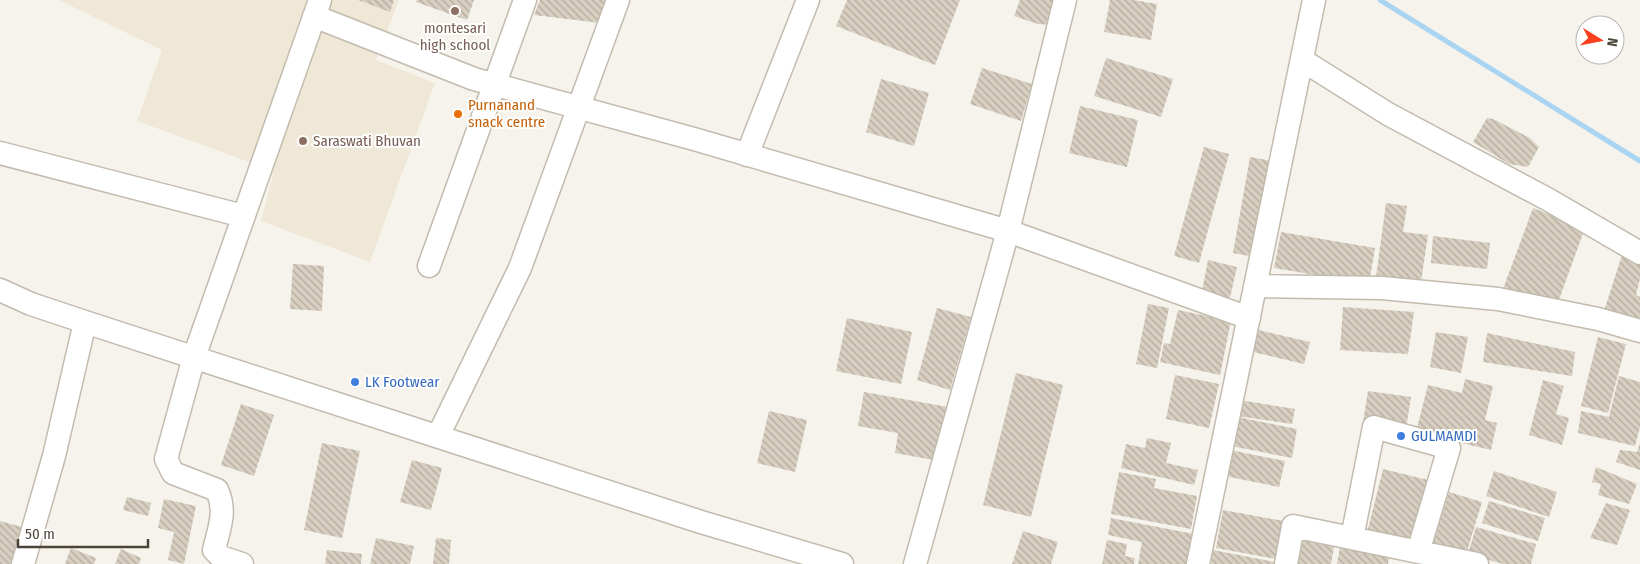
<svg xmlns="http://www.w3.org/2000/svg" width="1640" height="564" viewBox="0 0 1640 564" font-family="'Fira Sans Condensed',sans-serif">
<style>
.education{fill:#efe8d6}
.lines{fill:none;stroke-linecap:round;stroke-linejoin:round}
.stream{stroke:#a9d4f2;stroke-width:5}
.building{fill:url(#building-back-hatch)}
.minor-casing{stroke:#c2bbae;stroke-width:25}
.minor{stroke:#fff;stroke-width:22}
.education-dot{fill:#8d6e63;stroke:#fff;stroke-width:2}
.food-dot{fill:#e8710a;stroke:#fff;stroke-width:2}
.shop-dot{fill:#3f7fe0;stroke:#fff;stroke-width:2}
.labels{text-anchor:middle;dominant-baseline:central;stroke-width:4;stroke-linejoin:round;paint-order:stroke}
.education-label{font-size:15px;fill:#785e54;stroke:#fff}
.food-label{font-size:15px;fill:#c56008;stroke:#fff;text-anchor:start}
.shop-label{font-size:15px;fill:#366cbe;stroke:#fff;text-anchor:start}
</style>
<defs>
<pattern id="building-back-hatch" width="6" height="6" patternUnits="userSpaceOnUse" patternTransform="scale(1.25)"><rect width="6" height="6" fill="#d8cfc1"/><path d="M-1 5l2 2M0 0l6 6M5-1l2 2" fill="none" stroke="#b1aa9e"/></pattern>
</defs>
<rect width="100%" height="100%" fill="#f6f3ec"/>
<path class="education" d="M59 0H399L376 60 435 83 370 262 261 221 273 174 249 162 137 121 162 50Z"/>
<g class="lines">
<path class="stream" d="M1380 0 1640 161"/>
</g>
<path class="building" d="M358 0H394L390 12Z
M417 0H474L467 20 416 2Z
M540 0H608L600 23 534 15Z
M847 0H960L935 65 836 26Z
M1020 0H1055L1053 25 1038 24 1014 16Z
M1110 0H1133L1157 4 1151 40 1104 32Z
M1106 58 1173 79 1161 117 1094 96Z
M982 68 1032 84 1021 121 970 104Z
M881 79 929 93 914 146 866 132Z
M1080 106 1138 120 1127 167 1069 153Z
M1487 118 1493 119 1530 138 1539 147 1528 167 1509 164 1473 142Z
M1204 147 1229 154 1199 263 1174 256Z
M1250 157 1272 161 1255 257 1233 253Z
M1386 203 1407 206 1403 232 1428 235 1421 282 1376 277Z
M1533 208 1585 228 1556 308 1503 289Z
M1281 232 1375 248 1369 284 1274 268Z
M1433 236 1490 243 1487 269 1431 263Z
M1622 255 1640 262V279L1636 295 1640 297V324L1604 311Z
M1208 260 1237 267 1229 302 1201 296Z
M293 264 324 266 322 311 290 309Z
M1148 304 1169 308 1157 368 1136 364Z
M1343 307 1414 312 1408 354 1340 350Z
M937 308 971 317 950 390 917 380Z
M1178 310 1231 321 1220 375 1160 362 1164 343 1170 344Z
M847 318 912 332 901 384 836 371Z
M1254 329 1310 342 1304 364 1249 351Z
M1436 332 1468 337 1461 373 1430 367Z
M1487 333 1575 352 1572 376 1483 362Z
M1598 337 1626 344 1608 413 1581 406Z
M1016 373 1063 385 1031 517 983 505Z
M1175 375 1219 384 1209 428 1166 419Z
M1619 376 1640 382V427L1635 446 1578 433 1581 411 1609 417Z
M1465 379 1493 386 1485 420 1497 423 1491 450 1416 432 1428 385 1462 393Z
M1543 380 1564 386 1556 414 1569 418 1562 445 1529 435Z
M1368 391 1411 397 1406 429 1363 422Z
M864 392 948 407 939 461 895 453 898 433 858 426Z
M1239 400 1295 409 1292 424 1237 416Z
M241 404 274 415 254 476 221 465Z
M769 411 807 420 795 472 757 463Z
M1237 417 1297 429 1292 458 1231 446Z
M1147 438 1171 443 1166 463 1198 470 1194 485 1121 468 1126 444 1145 448Z
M322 443 360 451 342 538 304 530Z
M1640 443V470L1616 462 1620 450 1637 452Z
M1230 450 1285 461 1279 487 1225 476Z
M412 460 442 468 431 510 400 502Z
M1596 467 1637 484 1629 504 1598 495 1601 484 1592 482Z
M1383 469 1432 481 1415 546 1367 533Z
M1494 471 1557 492 1549 517 1486 496Z
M1119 472 1156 479 1154 488 1197 496 1191 529 1111 514Z
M1449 492 1482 502 1465 558 1432 547Z
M127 497 151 503 148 516 123 510Z
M164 499 196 506 184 564 168 560 174 532 158 528Z
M1489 501 1545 518 1538 541 1482 523Z
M1606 503 1630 510 1617 545 1590 538Z
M1223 510 1289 522 1282 560 1216 548Z
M1111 518 1194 534 1188 564H1138L1142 542 1108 535Z
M0 521 22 527 11 564H0Z
M1476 527 1536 544 1531 564H1503L1468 554Z
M1023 531 1058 542 1051 564H1012Z
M376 538 414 546 410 564H370Z
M436 538 451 540 449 564H433Z
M1107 540 1127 544 1125 556 1135 558 1134 564H1102Z
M1300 540 1334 547 1331 564H1296Z
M1340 547 1389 558 1388 564H1337Z
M71 548 96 558 94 564H65Z
M121 549 141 558 139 564H115Z
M327 550 362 554 361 564H325Z
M1213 550 1280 563V564H1211Z"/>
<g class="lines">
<defs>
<path id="minor" d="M314 16 474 79 694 139 1008 231 1249 318
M1302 60 1388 114 1549 200 1640 253
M0 153 243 216
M747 155 808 0
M429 266 525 0
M1256 286 1382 288 1498 299 1598 319 1640 331
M0 290 31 304 85 322 701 522 842 564
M438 436 520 268 618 0
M1352 538 1374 427 1449 448 1418 552
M23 564 54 456 85 322
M242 564 221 557 214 550C219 528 227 512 217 490L173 473 166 459 194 357 320 0
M915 564 1008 231 1065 0
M1198 564 1314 0
M1286 564 1293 526 1477 564"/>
</defs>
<use href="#minor" class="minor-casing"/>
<use href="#minor" class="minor"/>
</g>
<g class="education-dot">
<circle cx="455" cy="11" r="5"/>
<circle cx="303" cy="141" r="5"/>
</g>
<circle class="food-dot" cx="458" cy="114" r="5"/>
<g class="shop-dot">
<circle cx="355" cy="382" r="5"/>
<circle cx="1401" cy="436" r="5"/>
</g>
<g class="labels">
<g class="education-label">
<text x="455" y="28">montesari<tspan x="455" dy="17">high school</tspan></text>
<text x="313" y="141" text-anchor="start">Saraswati Bhuvan</text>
</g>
<g class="food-label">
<text x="468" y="105">Purnanand<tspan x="468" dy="17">snack centre</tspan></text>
</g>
<g class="shop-label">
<text x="365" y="382">LK Footwear</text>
<text x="1411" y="436">GULMAMDI</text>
</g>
</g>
<g transform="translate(1600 40) rotate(100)"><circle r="24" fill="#ffffff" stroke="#b7b4b0"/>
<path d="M0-4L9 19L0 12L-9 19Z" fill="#fc3f1d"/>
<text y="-8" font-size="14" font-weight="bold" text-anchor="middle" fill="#4b4439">N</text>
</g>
<path d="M18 539v8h130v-8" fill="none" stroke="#4b4439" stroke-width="2.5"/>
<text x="25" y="539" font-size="15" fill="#4b4439" stroke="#ffffff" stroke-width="4" paint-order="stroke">50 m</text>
</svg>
